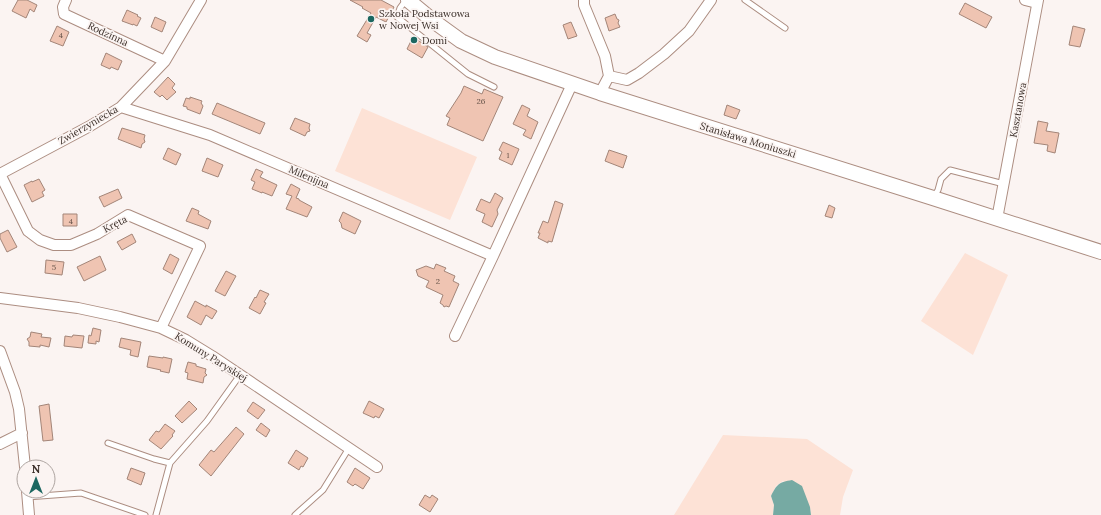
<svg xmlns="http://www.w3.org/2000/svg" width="1101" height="515" viewBox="0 0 1101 515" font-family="Lora,serif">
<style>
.green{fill:#fde2d6}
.water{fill:#76aaa3}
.building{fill:#efc4b2;stroke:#a38578}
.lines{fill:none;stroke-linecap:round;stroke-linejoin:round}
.lane-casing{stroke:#ac8d81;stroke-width:7}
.street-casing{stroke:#ac8d81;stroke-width:12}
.secondary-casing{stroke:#ac8d81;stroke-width:16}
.lane{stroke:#fff;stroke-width:5}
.street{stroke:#fff;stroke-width:10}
.secondary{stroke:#fff;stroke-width:14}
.poi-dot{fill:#1c6760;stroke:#fbf4f2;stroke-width:1.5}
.labels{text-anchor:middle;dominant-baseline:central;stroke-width:3.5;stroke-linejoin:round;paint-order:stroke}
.number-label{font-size:8px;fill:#67544a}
.poi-label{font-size:10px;fill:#3a2e28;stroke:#fbf4f2;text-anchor:start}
.street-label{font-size:10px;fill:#3a2e28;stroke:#fbf4f2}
</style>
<rect width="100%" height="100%" fill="#fbf4f2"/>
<path class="green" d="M362 108 477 157 450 220 335 171Z
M965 253 1008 275 973 355 921 321Z
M723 435 807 439 853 470 843 497 840 515H811L810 507 783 481 776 486 771 496 774 505 773 515H674Z"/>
<path class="water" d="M792 480 802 486 810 507 811 515H773L774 505 771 496C777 484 779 482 792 480Z"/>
<path class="building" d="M18 0H27L37 5 34 12 30 9 26 18 12 11Z
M350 0H381L394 7 386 22 376 17 367 33 371 35 367 42 357 36 371 13 362 8 363 7Z
M965 3 992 17 986 28 959 14Z
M127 10 138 15 137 16 141 18 137 26 133 24V25L122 21Z
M615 14 617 19 619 20 618 23 620 27 609 31 605 18Z
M155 17 166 22 162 32 151 27Z
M571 22 577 36 568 39 563 25Z
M57 26 69 32 63 46 50 41Z
M1073 26 1085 29 1080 47 1069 45Z
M413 37 428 47 422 58 407 49Z
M106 53 122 61 118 70 111 67 110 69 101 65Z
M168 77 175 84 172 88 176 92 167 100 162 95 160 97 154 92Z
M464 86 482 94 484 89 503 97 483 141 447 125 450 118 446 116 461 93Z
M190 97 202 101 201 103 203 106 200 114 187 109V107L183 106 186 98 190 99Z
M217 103 265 123 260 134 212 114Z
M522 105 530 109 527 116 538 122 531 139 523 135 526 130 513 124Z
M727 105 740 110 736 119 724 115Z
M295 118 310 124 309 128 310 131 307 132 305 136 290 129Z
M1038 121 1048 123 1046 131 1059 133 1055 153 1047 151 1048 145 1034 143Z
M122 128 145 135 144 139 145 142 142 144 141 148 118 139Z
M503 142 519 149 512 165 499 159 502 152 499 150Z
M168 148 181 154 176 165 163 159Z
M609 150 627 156 623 168 605 161Z
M207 158 223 165 218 177 202 171Z
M256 169 263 172 260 177 277 185 272 196 262 192V193L252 189 255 182 251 180Z
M39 179 45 190 42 192 44 196 32 202 24 185 32 181V182Z
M291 184 300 189 296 198 299 199V200L312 207 307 217 286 209 292 196 286 194Z
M118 189 122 198 104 207 99 197Z
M495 193 503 198 497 210 498 214 492 227 482 222 485 214 476 210 481 199 490 203Z
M555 201 563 204 552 242 548 241V243L538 238 540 233H538L543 221 548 223Z
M829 205 835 208 832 218 825 216Z
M192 208 199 211 198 214 211 221 208 229 186 221Z
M343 212 361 221 355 234 342 228 341 223 339 221Z
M63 214H77V226H63Z
M8 230 17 247 7 252 0 238V234Z
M132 234 136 242 122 250 117 242Z
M170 254 179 259 172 274 163 269Z
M100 256 106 270 84 281 77 267Z
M46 260 64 262 62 275 45 273Z
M436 264 446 268 444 271 455 276 453 281 459 284 449 307 446 306 444 307 443 305 440 303 443 295 426 287 429 281 418 276 416 270 426 266 434 269Z
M226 271 236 276 225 296 215 291Z
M260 290 269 294 264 302 266 303 260 314 249 308 255 297 256 298Z
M195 301 206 307V305L217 311 212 319 206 315 201 325 187 317Z
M93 328 101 330 99 342 96 341V344L88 343 89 335 91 336Z
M31 332 42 334 41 337 51 338 49 347 40 345V347L29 346V342L27 339 30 337Z
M73 335 84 336 82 348 64 346 65 336 72 337Z
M121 338 141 342 138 357 130 355 131 350 119 347Z
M149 356 163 358V357L172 359 169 373 160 371 161 370 147 367Z
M188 362 196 364V366L206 369 205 373 207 375 204 377 203 383 187 379 188 373 185 372Z
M189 401 197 409 182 423 175 416Z
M369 401 384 409 379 418 375 416 374 418 363 413Z
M253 402 265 410 258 419 247 411Z
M49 404 53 440 43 441 39 406Z
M261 423 270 430 266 437 256 430Z
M165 424 175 431 172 435 173 436 161 449 149 440 156 431 159 432Z
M236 427 244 434 211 476 199 465 211 450 214 452Z
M296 450 308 458 303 467 301 466 299 470 288 463Z
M131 468 145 473 141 485 127 479Z
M355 468 370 478 363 489 355 484 353 486 347 482Z
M425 495 430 498 432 495 438 499 430 512 419 505Z"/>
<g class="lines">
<defs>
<path id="lane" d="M406 0 400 8 397 17 468 74 494 87
M745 0 785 28
M933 198 938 190 941 179 950 170 1004 184
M108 443 154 459 170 463
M27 497 81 493 145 515
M156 515 170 463 207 421 240 375
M295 515 323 490 349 448"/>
<path id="street" d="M66 0 63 7 64 14 165 61
M584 0V5L605 56 609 76 600 93
M1025 0 1037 3
M609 76 627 80 639 73 664 54 689 31 711 0
M121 107 210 135 493 256
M0 174 28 231 40 240 54 245H71L97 234 128 215 200 246 161 328
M0 174 90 126 121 107 165 61 201 0
M997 219 1038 0
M0 298 78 308 120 317 161 328 186 340 212 356 377 467
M455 336 493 256 572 84
M0 351 15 392 19 409 25 467
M0 444 22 433
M27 491 29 515"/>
<path id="secondary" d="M408 0 432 20 461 41 495 57 600 93 933 198 1101 252"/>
</defs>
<use href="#lane" class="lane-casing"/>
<use href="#street" class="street-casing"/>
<use href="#secondary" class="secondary-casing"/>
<use href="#lane" class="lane"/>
<use href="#street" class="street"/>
<use href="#secondary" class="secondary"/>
</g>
<g class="poi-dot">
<circle cx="371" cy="19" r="4"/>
<circle cx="414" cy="40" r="4"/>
</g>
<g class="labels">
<g class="number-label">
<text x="61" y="35">4</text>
<text x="481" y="101">26</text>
<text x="508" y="155">1</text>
<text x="71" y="221">4</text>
<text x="54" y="267">5</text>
<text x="438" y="281">2</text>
</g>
<g class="poi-label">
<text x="379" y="13">Szkoła Podstawowa<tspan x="379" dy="12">w Nowej Wsi</tspan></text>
<text x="422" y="40">Domi</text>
</g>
<g class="street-label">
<text transform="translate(108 34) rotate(25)">Rodzinna</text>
<text transform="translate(1018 110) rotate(-80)">Kasztanowa</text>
<text transform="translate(88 125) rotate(-30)">Zwierzyniecka</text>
<text transform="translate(748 140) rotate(17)">Stanisława Moniuszki</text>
<text transform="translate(309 177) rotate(23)">Milenijna</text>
<text transform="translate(115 224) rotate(-27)">Kręta</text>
<text transform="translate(211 357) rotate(32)">Komuny Paryskiej</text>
</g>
</g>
<g transform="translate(36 479)"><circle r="19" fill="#fbf4f2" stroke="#aea5a1"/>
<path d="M0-3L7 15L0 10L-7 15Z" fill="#1c6760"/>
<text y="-6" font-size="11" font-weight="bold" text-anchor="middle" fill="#3a2e28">N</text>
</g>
</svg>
